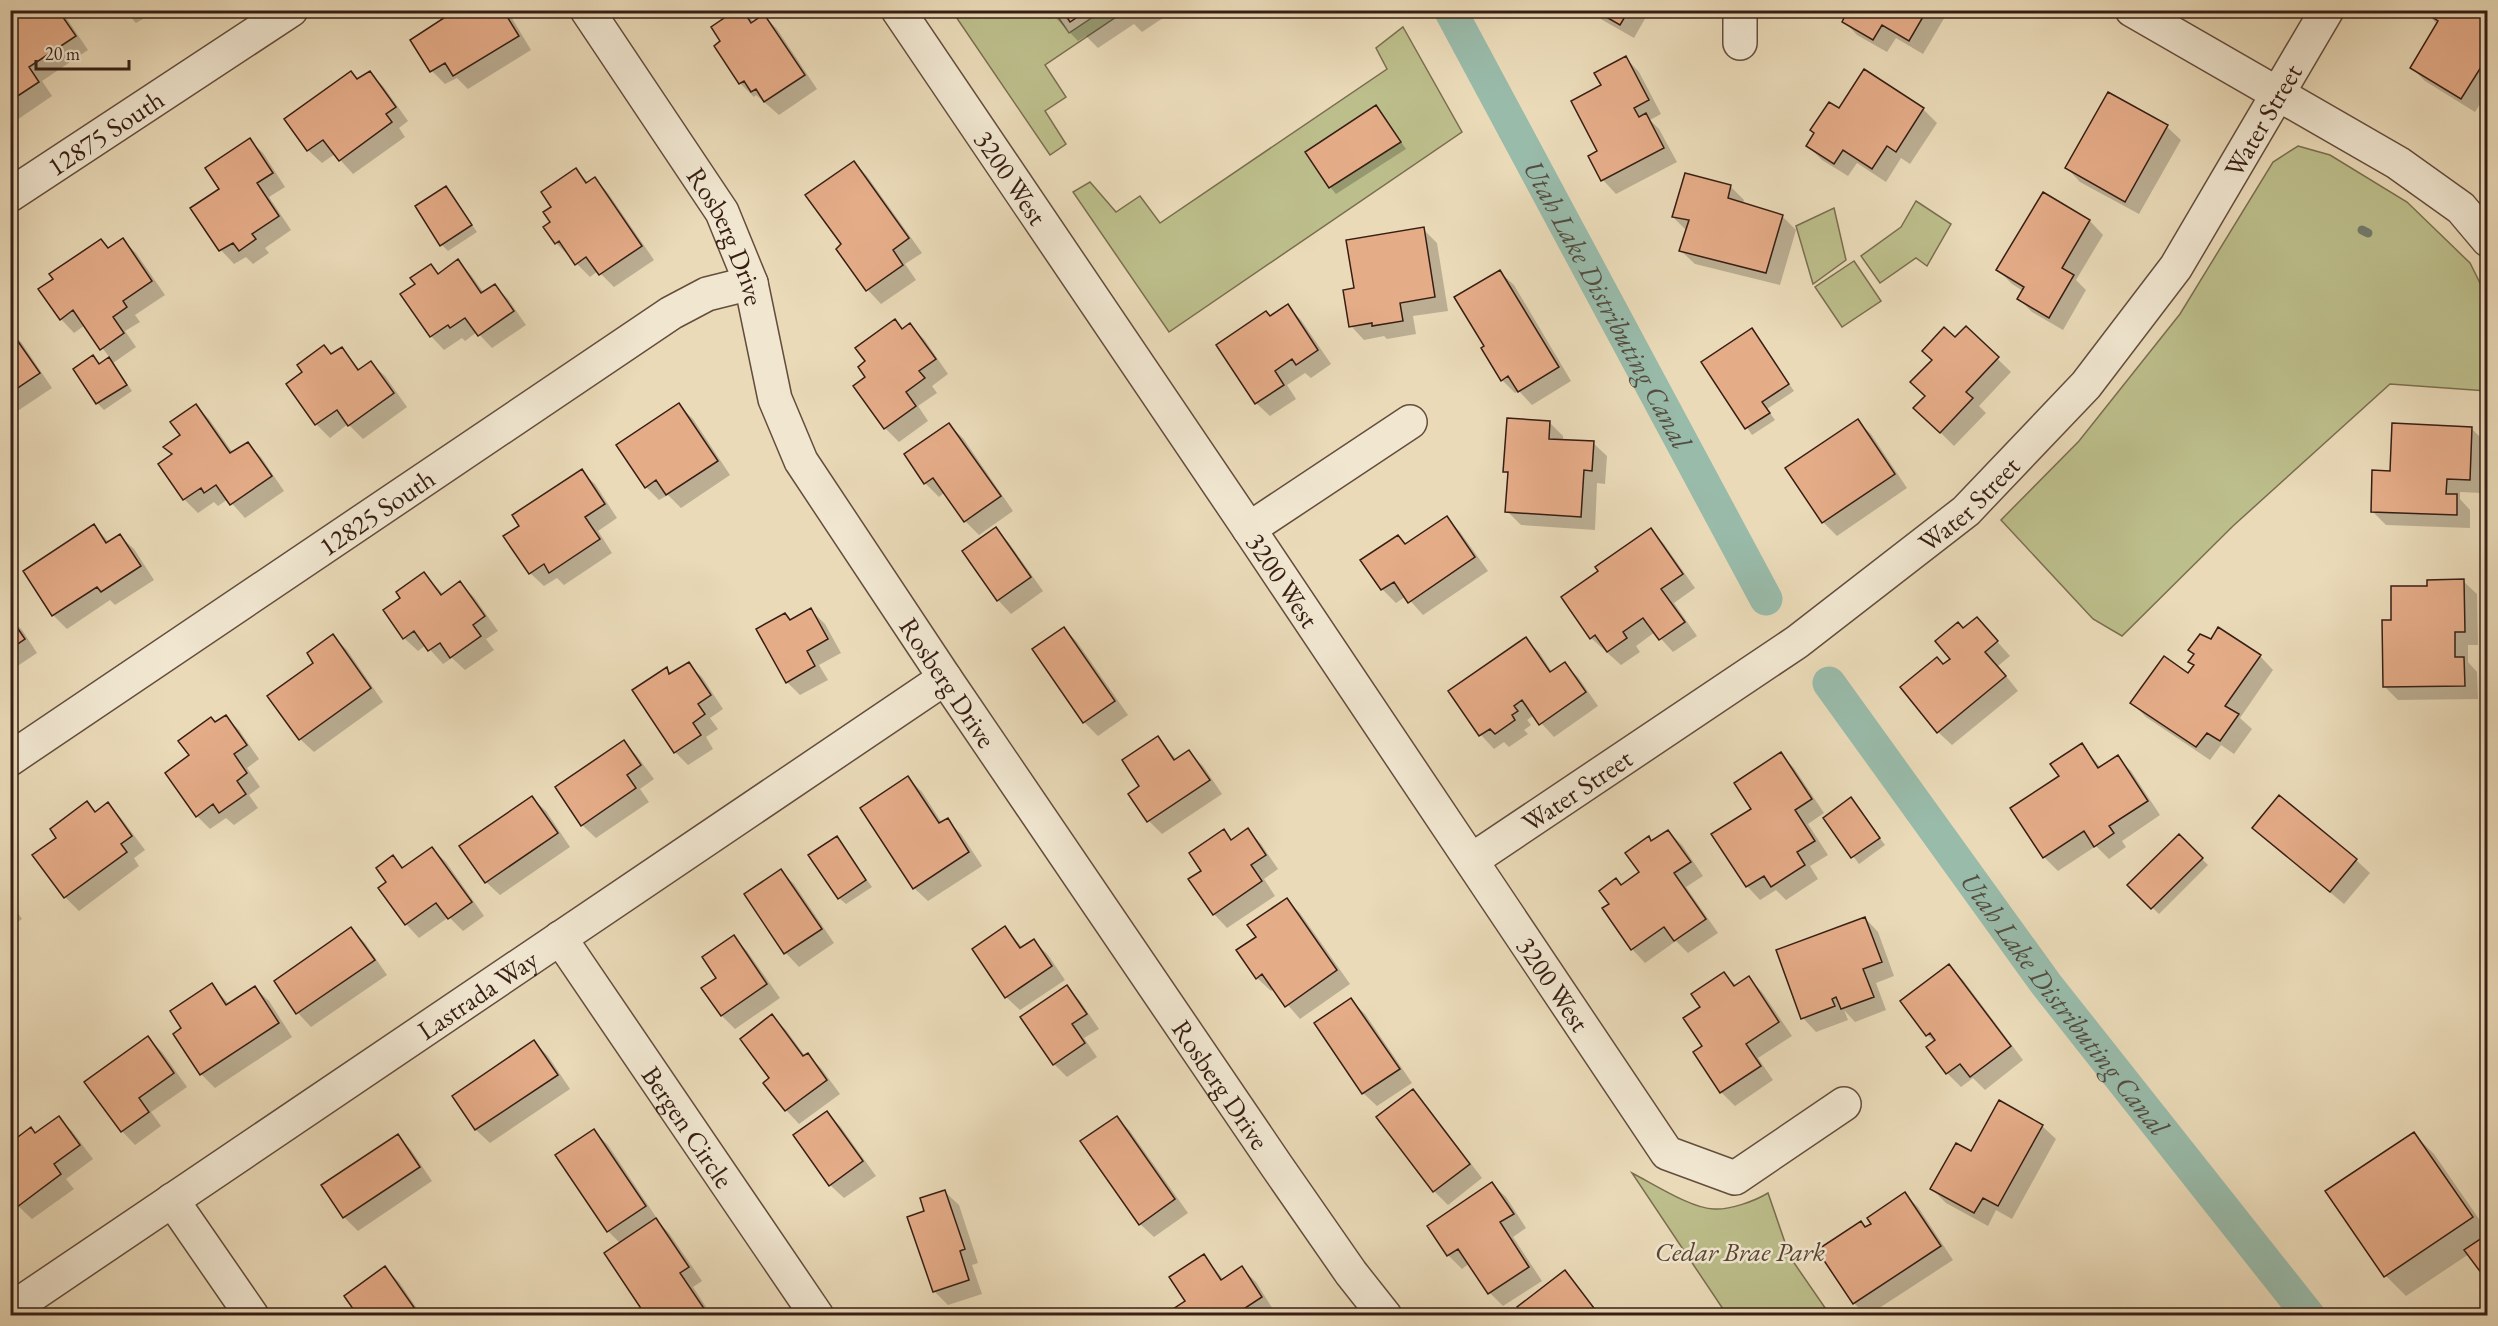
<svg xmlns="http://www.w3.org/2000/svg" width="2498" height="1326" viewBox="0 0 2498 1326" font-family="'EB Garamond',serif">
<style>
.green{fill:#bcbe8b;stroke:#7a6e50;stroke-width:1.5}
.shadow{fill:#0003}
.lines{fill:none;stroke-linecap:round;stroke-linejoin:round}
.stream{stroke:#727c6e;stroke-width:9}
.canal{stroke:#9ba;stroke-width:33}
.building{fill:#e5ac88;stroke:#371e14;stroke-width:1.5}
.minor-casing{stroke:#644d3d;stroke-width:36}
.minor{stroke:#f1e7d1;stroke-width:33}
.labels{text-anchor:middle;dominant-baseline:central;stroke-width:5;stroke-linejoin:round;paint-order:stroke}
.street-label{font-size:27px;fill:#371e14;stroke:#f1e7d1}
.park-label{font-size:27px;font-style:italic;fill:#584632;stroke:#f1e7d1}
.water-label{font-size:28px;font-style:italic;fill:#544d41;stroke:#f1e7d1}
</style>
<rect width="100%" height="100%" fill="#eadab8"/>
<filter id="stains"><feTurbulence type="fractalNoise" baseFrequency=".00333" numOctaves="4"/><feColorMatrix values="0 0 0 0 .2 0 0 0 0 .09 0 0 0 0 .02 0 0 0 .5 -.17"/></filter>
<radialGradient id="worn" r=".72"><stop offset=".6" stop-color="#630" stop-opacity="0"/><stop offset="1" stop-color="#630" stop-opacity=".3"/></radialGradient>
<path class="green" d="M952 11H1045L1050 18 1056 14 1069 33 1102 11H1125L1045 65 1066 97 1045 111 1066 144 1050 155Z
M1403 27 1462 132 1169 332 1073 192 1090 182 1116 212 1140 196 1160 223 1387 69 1376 48Z
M2298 146 2330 155 2407 202 2470 263 2487 297V391L2390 384 2233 526 2122 636 2093 619 2001 520 2079 441 2180 314 2273 162Z
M1916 201 1951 224 1927 266 1916 258 1880 283 1861 256 1901 227Z
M1834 208 1846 260 1813 284 1796 226Z
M1854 261 1881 301 1842 327 1815 287Z
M1632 1173C1652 1183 1692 1209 1714 1209 1730 1210 1755 1201 1768 1193L1790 1257 1830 1315H1727Z"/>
<path class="shadow" d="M17 10H61L88 50 42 81 52 96 14 122 10 118V15Z
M124 10H158L136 23Z
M473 10H507L531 50 468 89 457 78 445 84 432 71Z
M742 10 754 22 764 16 777 29 817 89 779 115 756 95 754 97 740 83Z
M1048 10H1167L1169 14 1142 32 1134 24 1098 48 1086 36 1078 41Z
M1585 10H1650L1634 38Z
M1850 10H1949L1923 54 1896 38 1887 52 1857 35 1844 21Z
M2424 10H2488V92L2475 112 2425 81 2412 68 2438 25Z
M1626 58 1639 72 1661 114 1650 120 1659 129 1677 162 1616 194 1603 180 1599 151 1603 86Z
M351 73 359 80 369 73 383 86 408 121 399 128 405 137 353 174 335 154 322 163 308 150Z
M1376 106 1406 149 1336 194 1330 187Z
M1923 109 1937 123 1910 164 1901 158 1886 182 1857 163 1848 176 1822 160 1808 146 1839 110Z
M2167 127 2181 140 2139 214 2080 182 2067 168Z
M250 140 263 153 285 187 269 197 291 230 265 248 269 253 253 264 246 257 234 264 221 250 192 209 221 189Z
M854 163 867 176 922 253 905 264 916 280 881 304 868 290 838 249 843 244Z
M576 170 589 183 595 179 608 193 654 260 614 287 598 271 590 277 556 243 552 223 553 207Z
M1730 186 1744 200 1743 204 1782 216 1796 230 1780 285 1695 264 1681 251 1687 231 1673 217Z
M446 187 477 232 448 251 442 245Z
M2043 194 2090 221 2103 235 2076 280 2086 290 2063 330 2032 312 2019 299 2023 291 2012 284 1998 270Z
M1423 229 1437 243 1448 311 1413 316 1416 334 1387 339 1384 336 1364 340 1351 326 1356 289Z
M123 240 136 253 165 295 135 315 140 322 125 331 136 347 113 363 132 391 104 410 97 403 93 357 101 364 110 358 85 325 74 333 61 319 55 279 101 241 109 249Z
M458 261 471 275 484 293 495 286 508 299 526 325 492 348 477 332 465 341 462 338 444 350 431 336 417 285 431 266 439 275Z
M1500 272 1514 285 1571 381 1532 405 1519 391 1515 393 1502 380 1486 346Z
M1288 306 1301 320 1331 364 1311 378 1305 373 1287 385 1296 399 1270 416 1256 403 1270 317Z
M895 321 904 330 910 325 924 339 948 374 932 386 937 393 918 406 928 421 899 442 885 428 855 387 867 378V362Z
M1966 328 2011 372 1979 406 1986 413 1954 446 1929 421 1926 396 1955 339Z
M1752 330 1794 391 1767 409 1775 420 1752 435 1703 362Z
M10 331 21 342 52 388 10 416Z
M324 347 333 355 342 349 360 370 371 363 385 376 407 407 363 439 348 424 330 438 316 424 288 384 304 372Z
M679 405 693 419 730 475 681 508 668 495 659 500 646 487Z
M196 406 209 419 233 453 248 444 261 457 284 491 245 518 228 499 218 506 214 502 198 513 184 499 160 464 173 455Z
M1857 421 1871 434 1907 488 1837 536 1823 522 1787 468Z
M1549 422 1563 436V441L1593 443 1607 456 1605 484 1597 483 1595 530 1521 525 1507 511 1509 475 1505 471Z
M949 425 963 438 1013 511 979 535 965 521 945 492 939 497 925 483 906 455Z
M2471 428 2485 442 2483 493 2460 492V499L2470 510V528L2386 525 2372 511 2392 473Z
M581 471 595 484 617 518 598 531 612 553 564 585 557 578 544 586 530 573 521 527Z
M1447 518 1460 532 1488 571 1423 615 1406 596 1396 603 1382 589 1363 561 1398 537 1407 545Z
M94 526 109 542 120 536 134 549 154 580 115 605 110 600 67 629 53 615Z
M995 529 1009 543 1043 591 1011 614 998 600Z
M1651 530 1664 544 1695 588 1674 603 1697 636 1673 652 1655 632 1636 646 1640 652 1621 665 1591 638 1600 572Z
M424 574 444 595 460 583 474 597 498 631 486 639 494 650 465 670 452 658 443 664 426 645 418 651 404 638 402 599Z
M2463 581 2477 594 2478 645H2468V662L2477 672 2478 699 2398 700 2384 686 2392 621 2429 587Z
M811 610 825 624 841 653 819 665 828 680 800 695 787 682 785 614 792 621Z
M10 618 22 630 37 653 10 671Z
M1977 619 2010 656 1998 666 2018 691 1952 745 1938 732 1943 666 1952 659 1964 630Z
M1064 628 1077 642 1128 715 1098 736 1084 722Z
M333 636 347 650 383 702 314 752 300 739 315 663Z
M1525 639 1539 652 1552 672 1564 664 1578 677 1598 706 1554 737 1534 715 1527 720 1531 725 1524 730 1528 734 1509 747 1504 742 1494 749 1481 735 1450 692Z
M2260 656 2273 670 2240 718 2252 729 2234 754 2221 745 2210 760 2146 717 2132 703 2188 675 2195 667 2190 662Z
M688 664 702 677 723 709 710 718 718 729 706 737 713 749 688 765 675 752 667 669 672 674Z
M226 717 239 730 259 759 247 768 260 787 249 795 258 808 234 825 226 818 210 829 197 816 191 756 215 724Z
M1158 738 1177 760 1189 752 1203 766 1222 794 1162 834 1149 821 1142 787Z
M624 742 637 756 654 779 640 789 649 802 596 838 582 825Z
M2082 745 2101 768 2117 757 2131 771 2160 815 2122 841 2126 847 2109 859 2096 846 2058 871 2044 857 2061 777Z
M1781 754 1794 768 1824 813 1808 824 1828 855 1810 866 1818 879 1786 900 1776 890 1760 900 1747 886 1753 809Z
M908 778 922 792 942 823 947 820 961 834 982 866 928 901 914 888Z
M532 798 546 811 570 847 500 895 486 882Z
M1851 799 1885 845 1859 864 1825 818Z
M87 803 96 813 108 804 121 818 145 850 134 858 139 866 79 911 65 897 58 838Z
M2254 828 2356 860 2370 873 2344 904Z
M1248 830 1261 844 1278 869 1264 879 1275 896 1227 928 1214 914 1203 871 1223 831 1233 841Z
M1668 831 1682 845 1703 876 1686 887 1718 933 1688 953 1676 941 1645 963 1632 949 1611 904 1641 873 1649 838 1653 842Z
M2179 836 2208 865 2159 914 2129 885Z
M837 838 872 887 846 904 839 898Z
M432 848 446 862 484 916 463 931 449 917 419 938 406 924 388 882 393 857 404 868Z
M781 871 794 884 834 943 799 967 786 953 746 895Z
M1287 900 1300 913 1350 984 1300 1019 1274 989 1271 991 1257 978 1258 937Z
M10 902 22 919 10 927Z
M1865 918 1878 932 1894 976 1876 983 1886 1010 1855 1022 1844 1010 1848 1020 1816 1032 1803 1018 1778 950Z
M1005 928 1023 948 1034 941 1048 955 1065 980 1020 1010 1006 997Z
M351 929 365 943 387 975 311 1027 298 1013 276 982Z
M733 937 747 951 780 998 735 1029 722 1016 703 988 718 978Z
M10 944 17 954 10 959Z
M1949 966 1963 980 2023 1060 1985 1090 1973 1078 1961 1087 1947 1073 1928 1047 1935 1042 1927 1035Z
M1724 974 1737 986 1749 978 1762 992 1792 1036 1758 1058 1773 1080 1735 1106 1721 1092 1695 1052 1704 1046 1702 1007Z
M212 985 229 1004 255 988 269 1001 292 1037 215 1088 201 1074 183 1029Z
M1067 987 1080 1001 1099 1029 1084 1038 1097 1057 1067 1077 1054 1064Z
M1351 1000 1365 1014 1412 1083 1377 1106 1363 1093Z
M772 1016 786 1030 805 1056 808 1055 821 1068 840 1094 799 1124 786 1110 771 1078Z
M148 1038 162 1052 187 1087 151 1112 161 1126 135 1145 122 1131Z
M534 1042 548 1056 570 1089 490 1143 476 1130 454 1096Z
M1413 1091 1426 1105 1482 1178 1448 1205 1434 1191Z
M827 1113 840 1126 876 1176 844 1198 830 1185Z
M58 1118 72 1131 93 1159 66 1179 74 1189 32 1219 18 1206 36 1134Z
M1117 1118 1130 1131 1188 1213 1154 1237 1140 1224Z
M2042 1126 2056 1139 2012 1219 1996 1210 1988 1226 1946 1203 1932 1189 1971 1153Z
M594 1131 608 1145 658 1220 657 1221 669 1233 702 1281 693 1287 712 1316H648L621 1244 608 1231Z
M2414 1134 2434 1154 2488 1232V1279L2469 1254 2406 1296 2386 1276 2327 1192Z
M398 1136 411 1150 432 1181 358 1231 344 1217Z
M1492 1184 1506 1197 1526 1228 1513 1237 1542 1281 1503 1306 1490 1293 1470 1263 1462 1269 1448 1255 1429 1226Z
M945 1192 959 1205 978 1263 972 1265 982 1294 948 1305 935 1292 909 1218 926 1212Z
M1904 1194 1918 1207 1953 1260 1867 1316 1854 1303 1873 1224Z
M1204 1256 1224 1280 1242 1268 1256 1282 1274 1311 1267 1316H1179L1187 1302Z
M385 1268 399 1282 422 1316H359Z
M1564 1272 1601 1316H1525Z"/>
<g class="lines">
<path class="stream" d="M2362 230 2368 233"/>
<g class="canal">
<path id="s1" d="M1450 10 1766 599"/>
<path id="s2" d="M1829 683 2046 984 2309 1316"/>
</g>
</g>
<path class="building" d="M14 10H58L76 36 29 67 39 82 10 101V13Z
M456 10H503L519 36 453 76 445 63 430 72 410 40Z
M736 10H743L751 23 764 14 805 75 764 102 756 89 751 92 744 81 739 84 714 46 720 41 711 27Z
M1062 10H1088L1070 22Z
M1594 10H1629L1620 25Z
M1848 10H1927L1909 41 1882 25 1873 40 1842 22Z
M2422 10 2488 12V56L2461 99 2410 68 2438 21Z
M1626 56 1649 100 1634 108 1639 117 1646 113 1664 148 1601 181 1588 156 1597 151 1571 101 1601 85 1594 73Z
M1864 69 1924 108 1896 152 1887 146 1872 169 1843 150 1834 164 1806 146 1814 133 1810 130 1829 102 1839 108Z
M351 71 357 79 370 71 396 107 386 114 392 122 339 161 323 140 307 151 284 119Z
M2108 92 2168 125 2125 202 2065 168Z
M1376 105 1401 142 1329 188 1305 152Z
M250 138 273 173 257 183 279 216 252 234 256 239 239 251 233 243 219 251 190 208 219 189 205 168Z
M854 161 909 238 893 250 903 265 866 291 836 249 841 244 805 195Z
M576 168 586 183 595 177 642 246 599 275 586 257 575 265 559 241 555 244 543 227 550 222 543 212 551 207 541 192Z
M1685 173 1731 185 1728 198 1783 215 1766 273 1679 251 1689 220 1672 217Z
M446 186 472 225 440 246 415 206Z
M2043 192 2090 220 2062 268 2074 275 2049 318 2017 299 2024 287 1996 270Z
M1424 227 1435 297 1400 303 1403 321 1372 326V323L1349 327 1343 290 1354 288 1346 240Z
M123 238 152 281 123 301 127 307 113 317 124 333 100 350 73 310 60 320 38 289 53 279 49 274 101 239 108 248Z
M458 259 481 293 495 284 514 311 478 336 465 318 450 328 448 325 430 337 400 294 415 284 410 278 431 264 438 274Z
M1500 270 1559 367 1518 392 1508 376 1501 381 1481 348 1484 346 1454 297Z
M1288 304 1318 350 1296 365 1292 359 1275 371 1284 385 1255 404 1216 345 1266 311 1270 316Z
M895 319 902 329 910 323 936 359 919 371 925 378 906 392 916 406 884 429 853 386 865 377 858 367 865 361 855 348Z
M1966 326 1999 357 1966 392 1973 398 1940 433 1913 408 1925 396 1910 382 1932 360 1922 351 1944 327 1955 337Z
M1752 328 1789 384 1762 402 1770 413 1745 429 1701 362Z
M10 330 40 373 10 393Z
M324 345 331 354 342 347 358 370 371 361 394 393 348 426 337 410 315 425 286 384 302 372 297 365Z
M93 355 99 364 109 357 127 385 96 404 73 369Z
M679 403 718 461 666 495 656 480 645 488 616 445Z
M196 404 230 453 248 442 272 476 230 505 216 485 204 493 201 488 183 500 158 464 172 454 163 447 180 435 170 422Z
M1507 418 1550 421 1549 439 1594 441 1592 471 1584 470 1581 517 1505 512 1508 472H1503Z
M1858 419 1895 474 1822 523 1785 468Z
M949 423 1001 496 964 522 933 478 924 484 904 454Z
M2392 423 2472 427 2470 480 2447 479 2446 494H2457V515L2371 512 2372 470 2390 471Z
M582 469 605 504 585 517 600 539 549 573 544 564 529 574 503 536 519 526 512 515Z
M1447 516 1475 557 1408 603 1394 582 1381 590 1360 560 1398 535 1405 544Z
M94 524 106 543 120 534 141 566 101 592 97 587 52 616 23 571Z
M996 527 1031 577 997 601 962 551Z
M1651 528 1683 574 1661 589 1685 622 1659 640 1643 618 1623 632 1627 638 1607 652 1595 635 1590 639 1561 597 1598 571 1595 567Z
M424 572 441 595 460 581 485 616 473 625 481 636 450 658 440 643 428 651 414 631 403 639 383 610 400 598 396 592Z
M2464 579 2465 632H2455V657H2464L2465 686 2383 687 2382 620H2391V586H2427V580Z
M811 608 828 639 807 651 815 666 786 683 756 629 785 613 790 620Z
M10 617 25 639 10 649Z
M1977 617 1998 641 1985 652 2006 676 1937 733 1900 687 1937 657 1943 664 1950 659 1935 641 1958 622 1963 628Z
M1064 627 1115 701 1083 723 1032 649Z
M2218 627 2261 655 2225 706 2239 714 2220 741 2207 733 2196 747 2130 703 2164 656 2188 673 2194 665 2188 662 2194 654 2188 650 2200 634 2211 639Z
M333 634 371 688 299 740 267 696 313 663 307 653Z
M1526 637 1550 672 1565 662 1586 692 1539 725 1522 700 1514 706 1518 711 1512 715 1515 720 1495 734 1490 729 1479 736 1448 691Z
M689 662 711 695 698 704 705 714 693 723 701 735 674 753 632 690 667 667 669 674Z
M226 715 247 745 234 754 247 773 237 781 246 794 219 813 213 804 196 817 165 773 189 755 178 741 211 717 215 722Z
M1158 736 1174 760 1189 750 1210 780 1147 822 1128 794 1139 786 1122 760Z
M624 740 641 765 627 775 636 788 581 826 555 787Z
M2082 743 2098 768 2118 755 2148 801 2109 826 2114 833 2094 847 2084 831 2043 858 2010 808 2059 776 2050 764Z
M1781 752 1812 799 1795 810 1815 841 1797 852 1805 865 1771 887 1764 876 1746 887 1711 834 1751 809 1734 783Z
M908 776 939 823 948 818 969 852 913 889 860 808Z
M2279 795 2357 859 2330 892 2252 828Z
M532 796 558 833 485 883 459 846Z
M1851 797 1880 838 1851 858 1823 818Z
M87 801 95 812 108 802 132 836 121 844 127 852 64 898 32 855 56 838 50 829Z
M1248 828 1266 855 1251 865 1262 881 1213 915 1188 879 1201 871 1189 853 1224 829 1231 840Z
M1668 830 1691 862 1674 873 1706 919 1674 941 1664 927 1631 950 1602 908 1609 904 1599 891 1616 878 1621 885 1639 872 1625 853 1649 836 1651 841Z
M2179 834 2203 858 2151 909 2127 885Z
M837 836 866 880 838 899 808 855Z
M432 847 472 902 448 919 436 903 405 925 378 888 386 882 376 868 393 855 402 868Z
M781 869 822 929 784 954 744 894Z
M1287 898 1337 970 1285 1007 1262 974 1256 979 1236 950 1256 937 1247 925Z
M1865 917 1882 962 1863 969 1874 997 1841 1009 1836 997 1832 999 1835 1006 1801 1019 1776 950Z
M1005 926 1020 948 1034 939 1052 966 1005 998 972 949Z
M351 927 375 960 296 1014 274 981Z
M734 935 767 984 721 1016 701 988 716 978 702 957Z
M1949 964 2011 1046 1970 1077 1960 1064 1946 1074 1926 1047 1935 1040 1930 1033 1926 1036 1900 1001Z
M1724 972 1734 986 1749 976 1779 1022 1746 1044 1761 1066 1720 1093 1693 1052 1702 1046 1683 1018 1700 1007 1691 994Z
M212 983 226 1005 255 986 279 1023 200 1075 173 1034 181 1028 170 1011Z
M1067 985 1087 1014 1072 1024 1085 1043 1053 1065 1020 1017Z
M1351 998 1400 1069 1362 1094 1314 1023Z
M772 1014 803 1056 808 1053 827 1080 785 1111 763 1083 769 1078 740 1039Z
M148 1036 174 1073 139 1098 149 1112 121 1132 84 1082Z
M534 1040 558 1075 475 1130 452 1096Z
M1413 1089 1470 1164 1433 1192 1376 1117Z
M1999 1100 2043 1125 1998 1206 1983 1198 1974 1213 1930 1189 1956 1143 1971 1151Z
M827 1111 863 1161 829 1186 793 1135Z
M59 1116 80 1145 54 1164 61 1174 17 1207 10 1198V1143L31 1127 35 1133Z
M1117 1116 1175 1199 1139 1225 1080 1141Z
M594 1129 646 1206 607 1232 555 1155Z
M2414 1132 2473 1217 2384 1277 2325 1191Z
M398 1134 420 1167 343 1218 321 1185Z
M1492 1182 1514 1214 1500 1222 1529 1267 1488 1294 1458 1249 1447 1256 1427 1226Z
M945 1190 965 1249 960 1251 969 1280 933 1292 907 1217 924 1211 920 1198Z
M1905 1192 1941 1246 1853 1304 1817 1250 1861 1221 1865 1227 1871 1224 1867 1218Z
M656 1218 689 1267 680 1273 705 1310 696 1316H646L604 1253Z
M2488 1234V1282L2464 1250Z
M1204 1254 1221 1280 1242 1266 1262 1297 1233 1316H1177L1173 1309 1185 1301 1169 1277Z
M385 1266 420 1316H358L344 1296Z
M1565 1270 1600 1316H1523L1517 1307Z"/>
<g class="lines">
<defs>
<g id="minor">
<path id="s3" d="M587 10 722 212 751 283 775 399 801 461 945 678 1276 1165 1351 1273 1385 1316"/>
<path id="s4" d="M898 10 1249 529 1667 1153 1735 1178 1844 1104"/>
<path d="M2132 10 2398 163 2461 208 2488 240"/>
<path d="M1740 43V10"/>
<path id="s5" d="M10 195 291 10"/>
<path d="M1249 529 1410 422"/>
<path id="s6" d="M10 759 671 313 707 294 751 283"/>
<path id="s7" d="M1472 860 1797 642 1966 511 2086 385 2176 267 2327 10"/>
<path id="s8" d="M560 938 817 1316"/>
<path d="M172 1200 252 1316"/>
<path id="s9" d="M10 1310 945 678"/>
</g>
</defs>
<use href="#minor" class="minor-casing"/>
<use href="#minor" class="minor"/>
</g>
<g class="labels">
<g class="street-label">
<text stroke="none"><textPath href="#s7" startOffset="1098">Water Street</textPath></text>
<text stroke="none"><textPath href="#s5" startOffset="114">12875 South</textPath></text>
<text stroke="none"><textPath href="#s4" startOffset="202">3200 West</textPath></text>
<text stroke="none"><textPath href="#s3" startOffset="267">Rosberg Drive</textPath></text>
<text stroke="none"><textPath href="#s7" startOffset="612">Water Street</textPath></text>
<text stroke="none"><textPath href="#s6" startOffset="442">12825 South</textPath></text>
<text stroke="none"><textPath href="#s4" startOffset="688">3200 West</textPath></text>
<text stroke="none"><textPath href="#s3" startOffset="771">Rosberg Drive</textPath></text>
<text stroke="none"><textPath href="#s7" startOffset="126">Water Street</textPath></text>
<text stroke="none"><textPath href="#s4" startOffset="1174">3200 West</textPath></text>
<text stroke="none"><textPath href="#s9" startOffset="564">Lastrada Way</textPath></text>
<text stroke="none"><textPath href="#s3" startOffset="1257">Rosberg Drive</textPath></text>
<text stroke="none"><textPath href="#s8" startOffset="228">Bergen Circle</textPath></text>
</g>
<g class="park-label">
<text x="1740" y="1251">Cedar Brae Park</text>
</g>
<g class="water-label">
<text stroke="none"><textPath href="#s1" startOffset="334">Utah Lake Distributing Canal</textPath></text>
<text stroke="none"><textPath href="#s2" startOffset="398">Utah Lake Distributing Canal</textPath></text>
</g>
</g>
<rect width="2498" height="1326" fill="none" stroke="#eadab8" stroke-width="36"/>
<rect x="12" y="12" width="2474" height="1302" fill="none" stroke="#371e14" stroke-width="3"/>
<rect x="18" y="18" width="2462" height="1290" fill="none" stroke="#371e14" stroke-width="1.5"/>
<path d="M36 60v9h93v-9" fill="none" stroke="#371e14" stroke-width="3"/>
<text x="45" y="60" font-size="18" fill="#371e14" stroke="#f1e7d1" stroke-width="4.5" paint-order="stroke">20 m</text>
<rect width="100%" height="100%" filter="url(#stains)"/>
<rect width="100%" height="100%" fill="url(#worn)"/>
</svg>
